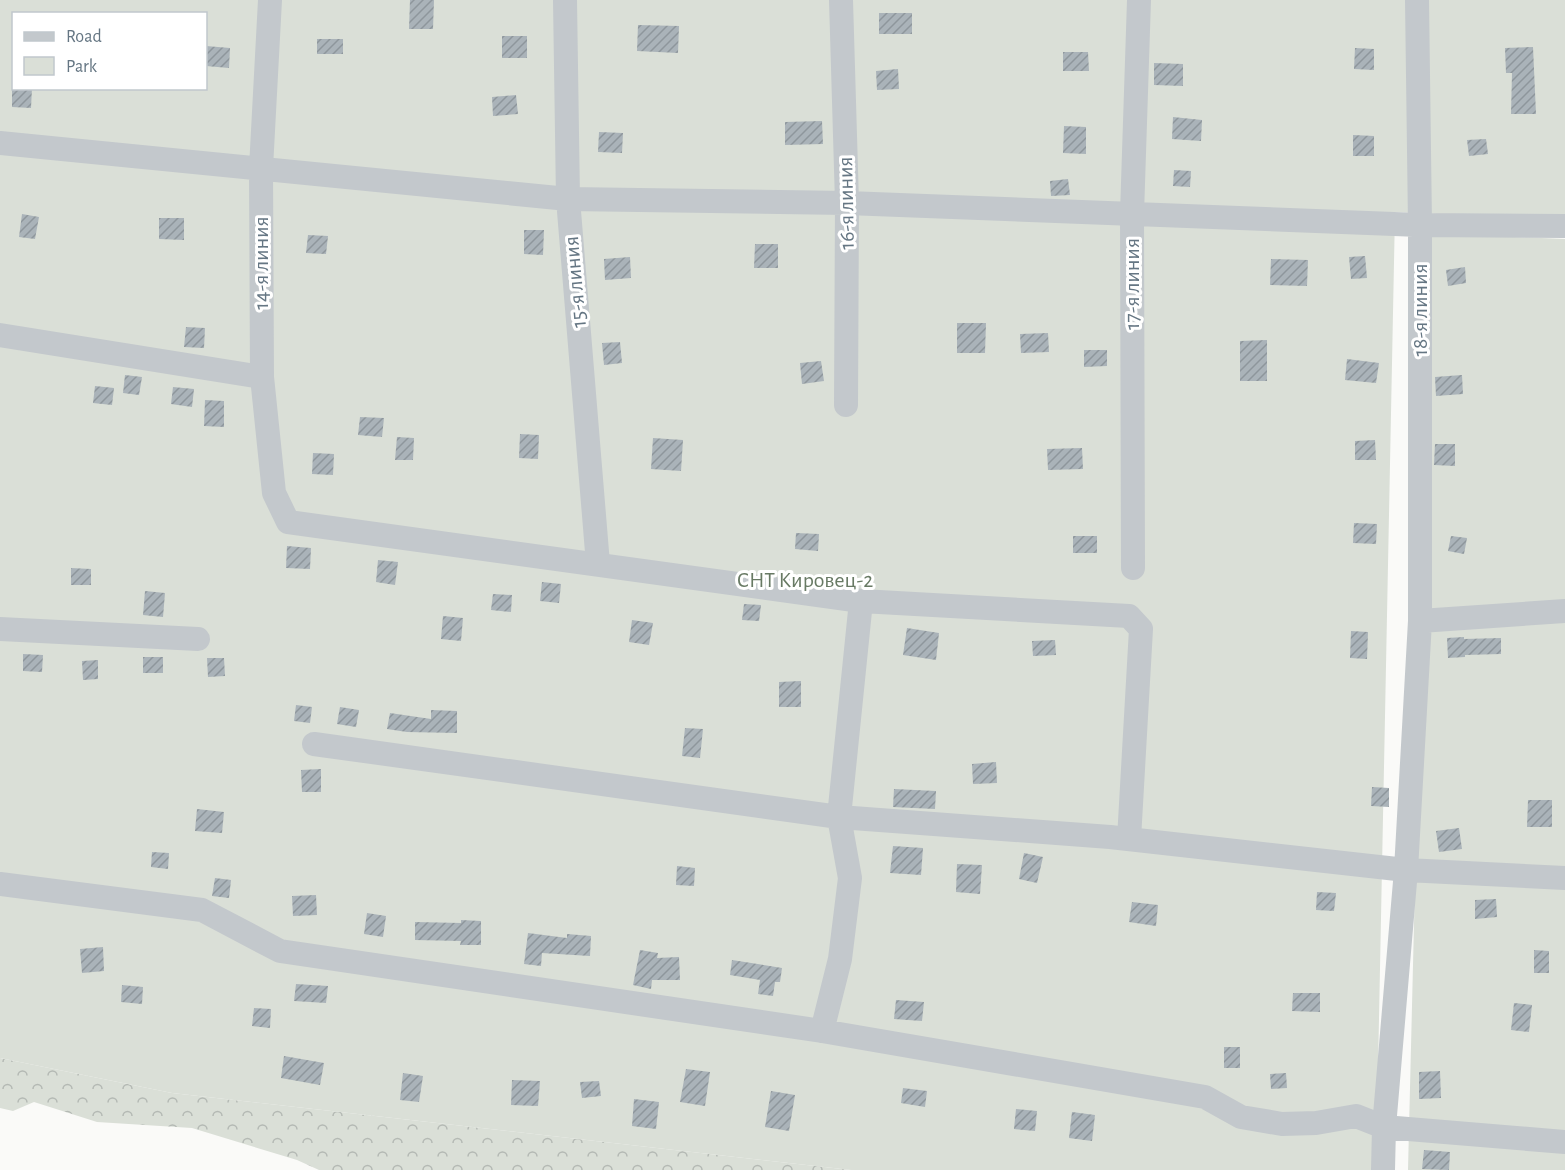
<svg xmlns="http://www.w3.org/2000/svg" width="1565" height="1170" viewBox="0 0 1565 1170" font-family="'Alegreya Sans',sans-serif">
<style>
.forest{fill:url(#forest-crowns)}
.green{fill:#dadfd7;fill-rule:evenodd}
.building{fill:url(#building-hatch)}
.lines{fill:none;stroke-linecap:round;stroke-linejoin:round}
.street{stroke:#c3c8cc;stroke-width:24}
.labels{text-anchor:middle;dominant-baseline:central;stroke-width:6;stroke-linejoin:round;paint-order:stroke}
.street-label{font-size:22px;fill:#657683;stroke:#fff}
.park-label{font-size:22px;fill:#687a64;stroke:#fff}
</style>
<defs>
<pattern id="forest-crowns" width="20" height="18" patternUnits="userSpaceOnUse" patternTransform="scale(1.5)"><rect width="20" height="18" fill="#dadfd7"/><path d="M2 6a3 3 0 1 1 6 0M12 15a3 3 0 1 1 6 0" fill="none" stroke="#b4b9b4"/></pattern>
<pattern id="building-hatch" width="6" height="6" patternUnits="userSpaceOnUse" patternTransform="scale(1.5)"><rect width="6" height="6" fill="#aab3b9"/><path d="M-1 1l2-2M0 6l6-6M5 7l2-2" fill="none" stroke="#8e969c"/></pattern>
</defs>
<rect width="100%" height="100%" fill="#fafaf8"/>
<path class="forest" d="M0 1058 172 1093 851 1170H319L297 1160 192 1128 97 1122 34 1102 13 1111 0 1108Z"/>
<path class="green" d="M0 0H1565V220L1395 212 1376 1170H851L172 1093 0 1058ZM14 14H206V88H14Z
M1416 233 1565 239V1170H1408L1421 637Z"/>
<path class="building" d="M410 0H434L433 29H409Z
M879 13H912V34H879Z
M638 25 679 26 678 53 637 51Z
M502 36H527V58H502Z
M317 39H343V54H317Z
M206 46 230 48 229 68 206 66Z
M1533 47 1536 114H1511L1512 73H1506L1505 48Z
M1355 48 1374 49V70L1354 69Z
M1063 52H1088L1089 71H1063Z
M1154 63 1183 64V86L1154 85Z
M898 69 899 89 877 90 876 71Z
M12 88H32L31 108 12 107Z
M516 95 518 114 493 116 492 97Z
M1173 117 1202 120 1201 141 1172 139Z
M822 121 823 144 785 145V122Z
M1064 126 1086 127V154L1063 153Z
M599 132 623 133 622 153 598 152Z
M1353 135 1374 136V156H1353Z
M1486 139 1488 154 1469 156 1467 140Z
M1174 170 1191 171 1190 187 1173 186Z
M1068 179 1070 195 1051 196 1050 181Z
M22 214 39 217 35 239 19 237Z
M159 218H184V240L159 239Z
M524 230H544L543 255 524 254Z
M308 235 328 236 326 254 306 253Z
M755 244H778V268H754Z
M1365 256 1367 278 1351 279 1349 257Z
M630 257 631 278 605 280 604 259Z
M1271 259 1308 260 1307 286 1270 285Z
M1465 267 1466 283 1448 286 1446 270Z
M957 323H986L985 353H957Z
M186 327 205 328 204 348 184 347Z
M1048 333 1049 352 1021 353 1020 334Z
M1267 340V381H1240V341Z
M620 342 622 363 604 365 602 343Z
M1084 350H1107V366L1084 367Z
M1347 359 1379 363 1376 383 1345 380Z
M821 361 824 381 802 384 800 363Z
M125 375 142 377 139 395 123 393Z
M1462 375 1463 394 1436 396 1435 377Z
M95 386 114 388 112 405 93 403Z
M173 387 194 389 192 407 171 404Z
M205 400 224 401V427L204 426Z
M360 417 384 418 382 437 358 435Z
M520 434 539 435 538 459 519 458Z
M397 437 414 438 413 460H395Z
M653 438 683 440 681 471 651 469Z
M1375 440 1376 460H1355V441Z
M1435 444H1455V466L1434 465Z
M1082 448 1083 469 1048 470 1047 449Z
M313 453 334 454 333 475 312 474Z
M1354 523 1377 524 1376 544 1353 543Z
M796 533 819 534 818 551 795 549Z
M1073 536H1097V553H1073Z
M1451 536 1467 538 1464 554 1448 551Z
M287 546 311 548 310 569 286 568Z
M378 560 398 562 395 585 376 582Z
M71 568 91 569V585H71Z
M542 582 561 584 559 603 540 601Z
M145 591 165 593 163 617 143 615Z
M493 594 512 595 511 612 491 610Z
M744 604 761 605 759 621 742 620Z
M443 616 463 618 461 641 441 639Z
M632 620 653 623 649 645 629 642Z
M907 628 939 633 936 660 903 655Z
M1351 631 1368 632 1367 659 1350 658Z
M1464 637V639L1501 638V654L1465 655V657L1448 658 1447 638Z
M1055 640 1056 655 1033 656 1032 641Z
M23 654 43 655 42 672 23 671Z
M143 657H163V673H143Z
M207 658H224L225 676 208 677Z
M98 660V679L83 680 82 661Z
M801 681V707H779V682Z
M296 705 312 707 310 723 294 721Z
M340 707 359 710 356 727 337 724Z
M431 710 457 711V733L407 732 387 729 390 713 431 719Z
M685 728 703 729 700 758 682 756Z
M996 762 997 783 973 784 972 764Z
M321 769V792H302L301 770Z
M1372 787 1389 788V807L1371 806Z
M894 789 936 791 935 809 893 807Z
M1528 800H1552V827H1527Z
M197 809 224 812 222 833 195 831Z
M1459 828 1462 849 1439 852 1436 831Z
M893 846 923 848 921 875 890 873Z
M152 852 169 853 168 869 151 867Z
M1024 853 1043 857 1037 883 1019 879Z
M957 864 982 865 980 894 956 892Z
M677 866 695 868 694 886 676 885Z
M215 878 231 880 229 898 212 896Z
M1317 892 1336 893 1334 911 1316 910Z
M316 895 317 915 293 916 292 896Z
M1496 899 1497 917 1475 919V900Z
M1132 902 1158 905 1156 926 1129 922Z
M367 913 386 916 383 937 364 934Z
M461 920 481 921V945H460L461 941 415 940V922L461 923Z
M528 933 567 938V934L591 936 590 956 542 953 541 966 524 964Z
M103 947 104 971 82 973 80 949Z
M640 950 658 953 657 958 679 957 680 980H652L651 989 633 985Z
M1534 950 1549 951V973H1534Z
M732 960 782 968 780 982H775L773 996 758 994 760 980 730 975Z
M296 984 328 986 326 1003 294 1001Z
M122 985 143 987 142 1004 121 1002Z
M1293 993H1320V1012L1292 1011Z
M896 1000 924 1002 922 1021 894 1019Z
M1514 1003 1532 1005 1529 1032 1511 1030Z
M254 1008 271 1009 270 1028 252 1026Z
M1224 1047H1240V1068H1224Z
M284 1056 324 1063 320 1085 281 1078Z
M686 1069 710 1072 705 1106 680 1102Z
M1440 1071 1441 1098 1419 1099V1072Z
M403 1073 423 1076 419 1102 400 1100Z
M1286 1073 1287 1088 1271 1089 1270 1074Z
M512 1080 540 1081 538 1106 511 1105Z
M599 1081 601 1096 582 1098 580 1082Z
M903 1088 927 1091 925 1107 901 1103Z
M771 1091 795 1095 789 1131 765 1127Z
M634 1099 659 1102 656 1129 632 1126Z
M1016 1109 1037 1111 1035 1131 1014 1129Z
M1072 1112 1095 1115 1092 1141 1069 1138Z
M1424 1150 1450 1152 1449 1170 1422 1169Z"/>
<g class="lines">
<path class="street" d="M270 0 261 168 262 377 274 493 288 522 861 601 1129 616 1141 629 1129 839
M565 0 568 199 598 564
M841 0 847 203 846 405
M0 143 568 199 847 203 1420 225 1565 226
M0 335 262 377
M1133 568 1132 214 1139 0
M1420 621 1565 611
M0 629 198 639
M314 744 839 817 1110 837 1406 870 1565 878
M0 884 202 910 280 951 822 1031 1205 1097 1241 1117 1282 1124 1316 1123 1356 1116 1384 1127 1565 1142
M822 1031 840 959 850 878 839 817 861 601
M1383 1170 1384 1127 1406 870 1420 621V225L1417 0"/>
</g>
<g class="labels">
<g class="street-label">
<text transform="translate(846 203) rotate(-91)">16-я линия</text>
<text transform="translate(261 263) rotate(-90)">14-я линия</text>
<text transform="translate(575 282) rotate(-95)">15-я линия</text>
<text transform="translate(1132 284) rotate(-90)">17-я линия</text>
<text transform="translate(1420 310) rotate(-90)">18-я линия</text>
</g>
<g class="park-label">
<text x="805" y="580">СНТ Кировец-2</text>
</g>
</g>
<rect x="12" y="12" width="195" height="78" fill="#ffffff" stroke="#c1c8cd" stroke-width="1.5"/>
<rect x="24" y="32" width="30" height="9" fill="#c3c8cc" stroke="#c1c8cd" stroke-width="1.5"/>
<text x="66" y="42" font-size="18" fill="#657683">Road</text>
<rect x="24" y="57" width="30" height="18" fill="#dadfd7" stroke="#c1c8cd" stroke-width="1.5"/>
<text x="66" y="72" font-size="18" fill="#657683">Park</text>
</svg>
